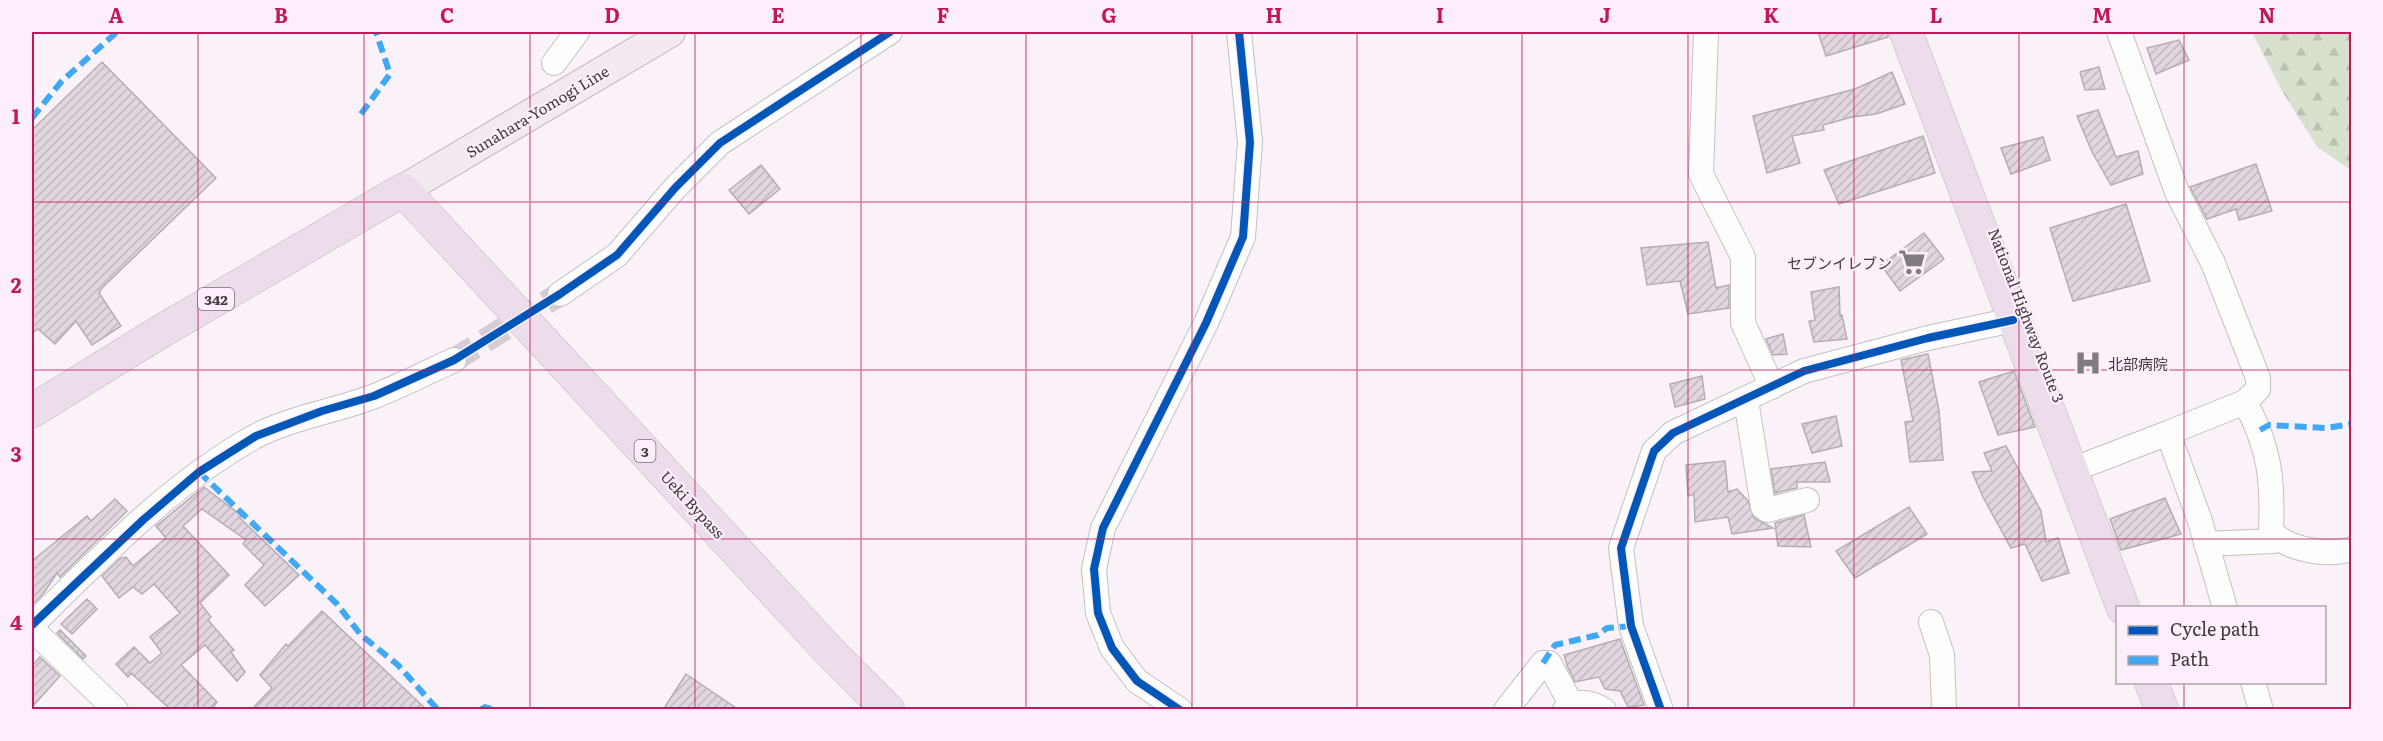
<svg xmlns="http://www.w3.org/2000/svg" width="2383" height="741" viewBox="0 0 2383 741" font-family="Literata,'Noto Sans JP',serif">
<style>
.forest{fill:url(#forest-firs)}
.building{fill:url(#building-hatch);stroke:#b4aeb3;stroke-width:1.5}
.lines{fill:none;stroke-linecap:round;stroke-linejoin:round}
.minor-tunnel{stroke:#d5cdd3;stroke-width:24;stroke-dasharray:24 12;stroke-linecap:butt}
.minor-casing{stroke:#c5bfc3;stroke-width:26}
.major-casing{stroke:#c3b3c0;stroke-width:32}
.highway-casing{stroke:#c3b3c0;stroke-width:34}
.minor{stroke:#fefdfe;stroke-width:24}
.major{stroke:#f3eaf1;stroke-width:30}
.highway{stroke:#ebdeea;stroke-width:33}
.quiet{stroke:#3fa9f5;stroke-width:6;stroke-dasharray:12 6;stroke-linecap:butt}
.cycleway-casing{stroke:#fdeefb;stroke-width:11}
.cycleway{stroke:#0057b8;stroke-width:8}
.grid{fill:none;stroke:#c2185b;stroke-width:1.5;stroke-opacity:0.55}
.labels{text-anchor:middle;dominant-baseline:central;stroke-width:4.5;stroke-linejoin:round;paint-order:stroke}
.shield{fill:#fdeefb;stroke:#797077;stroke-width:1.5}
.shield-label{font-size:14px;font-weight:bold;fill:#403a3f}
.street-label{font-size:15px;fill:#403a3f;stroke:#fdeefb}
.poi-label{font-size:15px;fill:#403a3f;stroke:#fdeefb;text-anchor:end}
.neatline{fill:none;stroke:#c2185b;stroke-width:2}
.grid-label{font-size:20px;text-anchor:middle;font-weight:bold;fill:#c2185b}
</style>
<defs>
<pattern id="forest-firs" width="22" height="20" patternUnits="userSpaceOnUse" patternTransform="scale(1.5)"><rect width="22" height="20" fill="#d8e1cd"/><path d="M5 1l3.5 6h-7zM16 11l3.5 6h-7z" fill="#bac2b1"/></pattern>
<pattern id="building-hatch" width="6" height="6" patternUnits="userSpaceOnUse" patternTransform="scale(1.5)"><rect width="6" height="6" fill="#e1d5df"/><path d="M-1 1l2-2M0 6l6-6M5 7l2-2" fill="none" stroke="#c2b8c0"/></pattern>
</defs>
<rect width="100%" height="100%" fill="#faf2f8"/>
<path class="forest" d="M2252 32H2351V170L2317 147 2281 89Z"/>
<path class="building" d="M1818 32H1888V37L1826 56Z
M2179 40 2189 60 2156 74 2147 48Z
M102 62 216 178 102 288 99 293 121 326 92 345 76 321 55 344 38 329 32 333V130Z
M2099 67 2105 89 2085 90 2080 72Z
M1892 72 1905 104 1876 114 1852 117 1823 125 1824 130 1792 136 1800 163 1767 173 1753 116 1855 89Z
M2098 110 2116 157 2138 151 2143 174 2111 185 2092 152 2077 116Z
M1923 136 1935 173 1839 204 1824 170Z
M2043 137 2050 160 2011 174 2001 148Z
M2256 164 2272 211 2239 220 2236 209 2207 219 2190 187Z
M761 165 780 189 749 214 729 190Z
M2126 204 2150 281 2073 301 2050 228Z
M1924 233 1944 259 1900 291 1881 265Z
M1708 242 1716 288 1729 285V308L1688 314 1680 281 1647 285 1641 248Z
M1839 287 1840 316 1842 315 1847 339 1814 342 1809 321 1815 320 1811 292Z
M1783 334 1787 354 1773 355 1766 339Z
M1928 354 1939 411 1943 460 1910 462 1905 422 1913 421 1901 360Z
M2014 371 2035 427 1998 435 1979 382Z
M1702 376 1705 399 1675 407 1670 384Z
M1836 416 1842 446 1812 453 1802 424Z
M2006 446 2041 511 2046 542 2058 538 2069 573 2042 581 2025 544 2011 548 1983 497 1972 472 1992 471 1984 453Z
M1725 461 1728 492 1737 489 1748 501 1754 518 1773 528 1732 534 1728 517 1695 522 1694 494 1688 496 1686 465Z
M1825 462 1830 482H1797V488L1775 493 1771 469Z
M204 487 242 516 240 518 299 575 265 606 245 585 264 565 243 544 246 540 202 509 183 526 229 575 200 603 211 617 208 620 234 650 231 652 245 672 237 681 205 645 181 665 217 702 211 710H171L131 673 128 677 116 664 134 647 150 663 162 653 150 637 180 613 154 584 142 594 133 587 119 598 102 576 121 558 126 557 133 566 166 538 156 526Z
M2165 498 2181 534 2121 550 2110 519Z
M115 499 127 511 60 577 57 573 43 594 32 605V561L87 516 91 521Z
M1909 507 1927 534 1855 578 1836 551Z
M1804 515 1811 547 1778 546 1775 523Z
M87 599 97 609 72 634 61 624Z
M322 611 427 710H251L272 688 260 675 286 644 288 646Z
M60 630 86 656 83 659 57 633Z
M1620 639 1644 705 1628 707 1620 691 1605 689 1599 677 1575 682 1568 668 1564 655Z
M40 657 60 676 32 707V666Z
M686 674 739 710H663Z"/>
<g class="lines">
<path class="minor-tunnel" d="M454 360 560 294"/>
<defs>
<path id="minor" d="M1706 32 1701 174 1743 257V323L1772 387
M2119 32 2177 192 2213 263 2258 378V389L2245 402 2168 433
M554 63 577 32
M560 294 617 255 675 188 720 143 890 32
M1746 400 1763 507 1767 510 1807 500
M2245 402C2270 448 2273 480 2271 531 2288 551 2328 556 2352 549
M2072 470 2168 433 2200 521 2225 608
M2206 544 2273 541 2277 539
M1931 622 1942 655 1944 710
M32 625C100 558 170 484 254 437 292 417 336 411 375 396 402 385 428 372 454 360
M32 629 116 710
M2253 682 2261 710
M1180 710 1137 681 1112 648 1098 613 1094 569 1103 528 1206 323 1243 237 1250 142 1239 32
M1506 710 1543 663H1549L1571 704
M1565 710C1577 699 1592 702 1604 710
M1661 710 1631 626 1621 548 1654 451 1673 433 1804 371 1928 338 2013 320"/>
<path id="major" d="M403 190 670 32"/>
<path id="highway" d="M1906 32 2123 608
M32 411 160 332 403 190 831 653 888 710
M2151 682 2162 710"/>
</defs>
<use href="#minor" class="minor-casing"/>
<use href="#major" class="major-casing"/>
<use href="#highway" class="highway-casing"/>
<use href="#minor" class="minor"/>
<use href="#major" class="major"/>
<use href="#highway" class="highway"/>
<path class="quiet" d="M361 114 390 74 376 32
M32 118 61 82 117 32
M2260 430 2269 425 2326 428 2352 424
M199 472 337 604 361 635 398 665 438 710
M1543 663 1555 645 1598 635 1607 628 1631 626
M480 710 485 707 494 710"/>
<defs>
<path id="cycleway" d="M32 625 143 520 199 472 256 436 322 411 374 396 454 360 560 294 617 255 675 188 720 143 890 32
M1180 710 1137 681 1112 648 1098 613 1094 569 1103 528 1206 323 1243 237 1250 142 1239 32
M1661 710 1631 626 1621 548 1654 451 1673 433 1804 371 1928 338 2013 320"/>
</defs>
<use href="#cycleway" class="cycleway-casing"/>
<use href="#cycleway" class="cycleway"/>
</g>
<path class="grid" d="M198 32V710M364 32V710M530 32V710M695 32V710M861 32V710M1026 32V710M1192 32V710M1357 32V710M1522 32V710M1688 32V710M1854 32V710M2019 32V710M2184 32V608M32 202H2352M32 370H2352M32 539H2352M2184 682V710"/>
<defs>
<symbol id="supermarket-bare" viewBox="-9 -9 18 18"><path d="M-6-5.5h2.5l.6 2H6L4.5 2H-2.5L-4.4-4H-6ZM-1.5 3.2a1.3 1.3 0 1 0 .1 0ZM3 3.2a1.3 1.3 0 1 0 .1 0Z" fill="#817a80" stroke="#fdeefb" stroke-width="2.5" paint-order="stroke"/></symbol>
<symbol id="hospital-bare" viewBox="-9 -9 18 18"><path d="M-5-5h3v3.5h4V-5h3V5h-3V1.5h-4V5h-3Z" fill="#817a80" stroke="#fdeefb" stroke-width="2.5" paint-order="stroke"/></symbol>
</defs>
<g fill-rule="evenodd">
<use href="#supermarket-bare" x="1893" y="243" width="38" height="38"/>
<use href="#hospital-bare" x="2069" y="344" width="38" height="38"/>
</g>
<g class="labels">
<g class="shield">
<rect x="198" y="288" width="36" height="22" rx="4.5"/>
<rect x="634.5" y="440" width="21" height="22" rx="4.5"/>
</g>
<g class="shield-label">
<text x="216" y="299">342</text>
<text x="645" y="451">3</text>
</g>
<g class="street-label">
<text transform="translate(537 111) rotate(-31)">Sunahara-Yomogi Line</text>
<text transform="translate(2027 315) rotate(69)">National Highway Route 3</text>
<text transform="translate(693 504) rotate(47)">Ueki Bypass</text>
</g>
<g class="poi-label">
<text x="1892" y="262">セブンイレブン</text>
<text x="2108" y="363" text-anchor="start">北部病院</text>
</g>
</g>
<rect width="2383" height="741" fill="none" stroke="#fdeefb" stroke-width="66"/>
<rect x="2116" y="606" width="210" height="78" fill="#fdeefb" stroke="#b1a6b0" stroke-width="1.5"/>
<rect x="2128" y="626" width="30" height="9" fill="#0057b8" stroke="#b1a6b0" stroke-width="1.5"/>
<text x="2170" y="636" font-size="18" fill="#403a3f">Cycle path</text>
<rect x="2128" y="656" width="30" height="9" fill="#3fa9f5" stroke="#b1a6b0" stroke-width="1.5"/>
<text x="2170" y="666" font-size="18" fill="#403a3f">Path</text>
<rect x="33" y="33" width="2317" height="675" class="neatline"/>
<g class="grid-label">
<text x="116" y="23">A</text>
<text x="281" y="23">B</text>
<text x="447" y="23">C</text>
<text x="612" y="23">D</text>
<text x="778" y="23">E</text>
<text x="943" y="23">F</text>
<text x="1109" y="23">G</text>
<text x="1274" y="23">H</text>
<text x="1440" y="23">I</text>
<text x="1605" y="23">J</text>
<text x="1771" y="23">K</text>
<text x="1936" y="23">L</text>
<text x="2102" y="23">M</text>
<text x="2267" y="23">N</text>
<text x="16" y="124">1</text>
<text x="16" y="293">2</text>
<text x="16" y="462">3</text>
<text x="16" y="630">4</text>
</g>
</svg>
